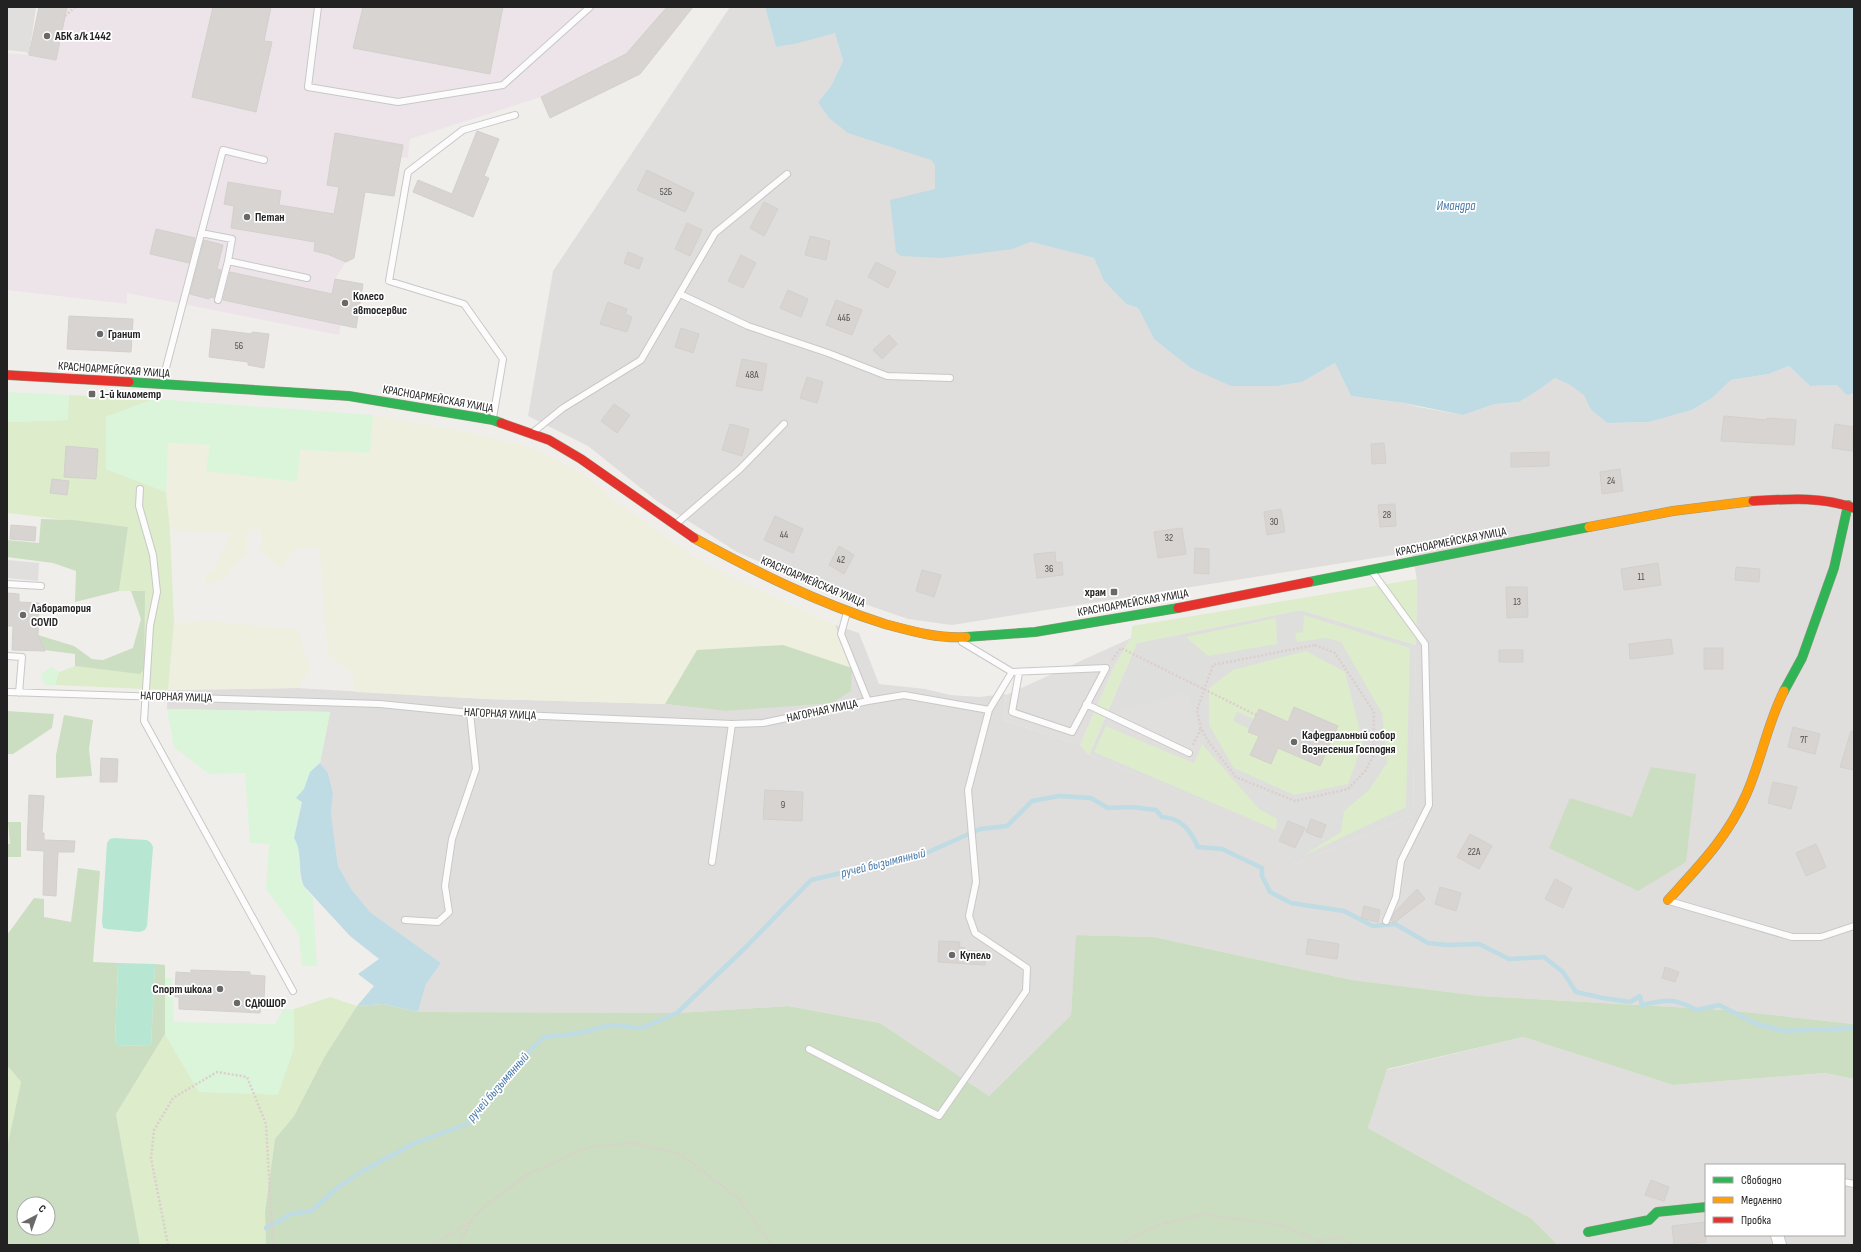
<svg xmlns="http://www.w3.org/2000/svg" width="1861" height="1252" viewBox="0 0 1861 1252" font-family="'Sofia Sans Condensed',sans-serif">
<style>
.residential{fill:#dfdedc;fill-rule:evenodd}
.industrial{fill:#ede4e9}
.religious{fill:#dededc}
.farmland{fill:#efefdf}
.grass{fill:#ddeccb;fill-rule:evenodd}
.forest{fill:#cbdec1;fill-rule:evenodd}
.park{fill:#daf5da}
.pitch{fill:#b7e6d2}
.parking{fill:#e0dfde}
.water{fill:#bfdbe3}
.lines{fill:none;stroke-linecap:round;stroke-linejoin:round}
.stream{stroke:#bfdbe3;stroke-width:4.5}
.building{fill:#d7d4d2;stroke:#d3d0cc}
.lane-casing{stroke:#c9c8c7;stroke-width:8}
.street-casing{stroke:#c9c8c7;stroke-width:14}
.fast-casing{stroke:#999a82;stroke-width:10}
.slow-casing{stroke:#999a82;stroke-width:10}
.jam-casing{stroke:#999a82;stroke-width:10}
.path{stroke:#dccecd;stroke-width:2.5;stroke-dasharray:2 2;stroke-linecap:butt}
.lane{stroke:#fdfcfc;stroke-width:6}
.street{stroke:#fdfcfc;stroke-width:12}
.fast{stroke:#30b455;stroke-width:9}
.slow{stroke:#ff9f0a;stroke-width:9}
.jam{stroke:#e5322d;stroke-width:9}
.poi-dot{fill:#6a6968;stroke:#fff;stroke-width:1.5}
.labels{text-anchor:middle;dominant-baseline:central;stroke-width:3.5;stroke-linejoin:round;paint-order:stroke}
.number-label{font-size:10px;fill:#4f4e4e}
.poi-label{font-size:12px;font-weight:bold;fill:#222;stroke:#fff;text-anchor:start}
.street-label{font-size:12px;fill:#222;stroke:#fff}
.water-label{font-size:13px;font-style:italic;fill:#4a7aab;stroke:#fff}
</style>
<rect width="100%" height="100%" fill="#f0eeeb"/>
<path class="residential" d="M730 7H765L776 47 795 44 835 32 843 61 831 86 818 102 931 160 935 166V189L1012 249 1031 242 1094 258 1104 281 1126 304 1138 308 1154 339 1231 386H1278L1302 382 1335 363 1351 396 1404 403 1419 407 1463 415 1495 404 1519 402 1537 391 1555 378 1570 385 1585 395 1591 410 1607 423 1649 422 1692 410 1712 398 1731 380 1769 374 1789 366 1810 386 1837 385 1847 394 1854 393V1024L1727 1010 1480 996 1352 980 1154 937 1077 935 1071 1015 989 1096 880 1023 788 1006 677 1013 418 1012 426 984 441 963 370 912 352 890 338 866 331 813 333 793 328 773 320 763 330 712 167 709 168 690 296 688 487 699 665 704 725 711 852 668 835 625 859 633 879 684 925 689 950 695 979 697 1006 694 1003 720 1080 745 1089 755 1263 826 1295 864 1413 815 1417 580 1412 552 952 625 908 619 827 591 737 552 657 501 588 446 528 416 553 271Z
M1523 1037 1673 1085 1825 1073 1854 1079V1245H1558L1532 1219 1368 1128 1386 1070ZM1706 1165H1844V1235H1706Z"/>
<path class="industrial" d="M39 7H693L643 70 636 76 550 118 541 97 410 139 408 158 400 157 394 196 365 192 354 258 346 262 335 279 363 284 356 328 341 324 339 335 127 293V304L7 290V53L29 55Z"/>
<path class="religious" d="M1301 610 1416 645 1413 815 1295 864 1262 826 1089 755 1137 643Z"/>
<path class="farmland" d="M373 415 472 433 529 447 563 463 588 478 619 504 697 559 735 579 835 625 852 668 783 645 697 650 665 704 487 699 355 692 353 674 328 654 319 547 294 549 280 569 261 551 262 529H247V553L221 582 206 584 205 573 214 570 232 533 170 530 166 492 168 443 210 445 206 471 297 482 300 450 369 453Z
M211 621 297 629 311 670 296 688 168 690 174 623Z"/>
<path class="grass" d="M69 395 154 399 106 417V469L166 492 170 530 174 623 168 690 55 685 59 672 75 666 140 673 145 591H119L128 527 7 513V422L67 420Z
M1417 579 1416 645 1301 610 1137 643 1089 755 1080 745 1115 665 1131 638 1132 626Z
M1304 615 1410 648 1406 807 1301 857 1341 832 1344 811 1368 791 1387 763 1382 713 1341 642 1326 638 1297 642 1295 633 1303 632Z
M1276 618 1277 644 1208 656 1186 637Z
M1306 651 1345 672 1363 743 1348 784 1294 795 1234 768 1209 725V688L1233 670ZM1295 707 1338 727 1320 766 1278 748 1273 760 1269 763 1251 755 1259 736 1249 732 1250 729 1233 721 1237 712 1254 719 1259 709 1288 722Z
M1106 726 1194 763 1202 744 1259 809 1277 819 1276 830 1094 752Z
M330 997 357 1006 325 1056 294 1116 275 1139 265 1212 266 1245H140L116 1114 165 1034 199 1092 294 1048V1009Z
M7 1065 21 1082 7 1148Z"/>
<path class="forest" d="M41 519 73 520 128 527 119 591 75 602 76 571 53 563 7 557V540L39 543Z
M131 591H145L144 669 140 674 75 666V654L44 650 38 635 74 646 92 659 103 660 133 648 141 619Z
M783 645 852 668 851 691 832 703 725 711 665 704 697 650Z
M7 711 54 714 52 728 13 754H7Z
M64 715 93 720 89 749 92 776 56 778V755Z
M1651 767 1696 774 1686 862 1638 891 1549 848 1570 798 1632 817Z
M8 822H21V857H7V844H10Z
M78 868 100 871 93 962 118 963 115 1045 151 1046 155 964 165 965V1034L116 1114 140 1245H7V1148L21 1082 7 1065V935L34 898 44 899V917L71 922ZM24 1204H48V1228H24Z
M1076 935 1154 937 1352 980 1480 996 1727 1010 1854 1024V1079L1825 1073 1673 1085 1523 1037 1387 1069 1368 1128 1532 1219 1558 1245H266L265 1212 275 1139 294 1116 325 1056 357 1006 383 1004 418 1012 677 1013 788 1006 880 1023 989 1096 1071 1015Z"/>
<path class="park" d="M7 392 69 395 68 420 7 422Z
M154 399 373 415 370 453 300 450 297 482 206 471 210 445 168 443 166 492 106 469V417Z
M51 667 59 672 55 685H45L41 674Z
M167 709 330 712 320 763 310 772 304 789 294 838 298 845 300 878 304 886 313 898 317 966H302L299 934 266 889 269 844 250 843 245 773 209 774 174 747Z
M165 978H172L174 1022 275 1024 283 1009H294V1048L278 1095 199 1092 165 1034Z"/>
<path class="pitch" d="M114 838 147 840 151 843 153 847 147 926 145 930 140 932 107 929 103 928 102 922 107 843 110 839Z
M118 963 155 964 151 1046 115 1045Z"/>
<path class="parking" d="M7 7H36L29 55 26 52 7 50Z
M7 560 39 563 38 581 7 578Z
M1131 638 1115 665 1080 745 1003 720 1006 695Z
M1188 692 1202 744 1194 763 1106 726 1111 712Z"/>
<path class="water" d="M765 7H1854V393L1847 395 1837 385 1810 386 1789 366 1769 374 1731 380 1712 398 1692 410 1649 422 1607 423 1591 410 1584 395 1570 385 1555 378 1537 391 1519 402 1495 404 1463 415 1404 403 1351 396 1335 363 1302 382 1278 386H1231L1191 368 1154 339 1138 308 1126 304 1104 281 1094 258 1031 242 1013 249 942 258 901 256 896 252 890 200 935 189V166L931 160 848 133 829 118 818 102 831 86 843 61 835 33 795 44 776 47Z
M320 763 328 773 333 793 331 813 338 866 352 890 370 912 441 963 426 984 418 1012 383 1004 357 1006 374 986 358 974 379 959 350 936 304 886C297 871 303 852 294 838L302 802 296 798 304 789 310 772Z"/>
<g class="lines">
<path class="stream" d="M266 1228 291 1214 311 1211 337 1188 364 1170 415 1143 467 1124 511 1069 544 1037 575 1034 611 1025 642 1028 677 1013 745 948 811 880 924 854 980 829 1007 826 1032 801 1059 796 1091 798 1108 808 1131 807 1156 810 1162 817C1182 818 1190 830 1198 847L1222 849 1262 868V876L1270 892 1291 903 1344 911 1373 926 1395 924 1428 943 1448 945 1479 944 1509 959 1544 957 1563 972 1576 992 1603 998 1630 1002 1640 996 1642 1005C1668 999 1673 998 1697 1010L1719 1005 1757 1024 1783 1031 1854 1028"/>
</g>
<path class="building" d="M39 7H67L56 60 29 55Z
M213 7H271L264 41 272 42 256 112 192 97Z
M363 7H503L490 74 353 48Z
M667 7H693L640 74 550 118 541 97 626 54Z
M477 131 499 139 484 176 489 178 473 217 413 192 418 180 452 194Z
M335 133 403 145 394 196 365 192 354 258 346 262 327 254 314 251 315 242 231 228 234 206 224 204 228 182 281 191 279 205 334 214 339 187 327 185Z
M647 170 694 193 685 212 637 190Z
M764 202 778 209 764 236 750 228Z
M687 223 702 230 690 256 675 249Z
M156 229 195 238 189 263 150 254Z
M810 236 830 241 826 260 805 255Z
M204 240 223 245 217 269 221 270 214 298 210 297 209 299 190 294Z
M628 252 643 258 639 269 624 263Z
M741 255 756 263 743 288 728 281Z
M876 262 896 272 888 288 868 277Z
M230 272 332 294 335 279 363 284 356 328 223 300Z
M788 290 808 299 801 317 780 308Z
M836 300 862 310 852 335 826 325Z
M608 302 627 309 625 314 632 317 627 332 600 324Z
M69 316 133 319 131 352 67 349Z
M681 328 699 334 693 353 675 347Z
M212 329 252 334V332L269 334 264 368 248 365V362L209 357Z
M889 335 897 344 882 359 873 350Z
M742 359 767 364 762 391 736 386Z
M807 377 823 382 817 403 800 398Z
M614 404 630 415 617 433 601 421Z
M1724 416 1767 420V418L1796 420 1794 445 1721 441Z
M730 424 749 429 742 456 722 450Z
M1835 424 1854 427 1852 451 1832 448Z
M1384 443 1386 463 1372 464 1371 444Z
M66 446 98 449 96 479 64 477Z
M1549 452V466L1511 467V453Z
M1620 469 1623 491 1602 494 1600 472Z
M52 479 69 481 67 495 50 493Z
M1395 504 1396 526 1380 527 1378 505Z
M1281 509 1285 532 1267 535 1264 512Z
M775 516 803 529 793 553 764 540Z
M11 525 36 527 35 541 10 539Z
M1182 528 1186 554 1158 558 1154 532Z
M839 546 854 555 844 574 829 565Z
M1195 548 1209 549V574L1194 573Z
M1055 552 1056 563 1062 562 1063 575 1037 578 1034 554Z
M1658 563 1661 585 1624 590 1621 569Z
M1736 567 1760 569 1759 582 1735 580Z
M922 570 941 575 934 597 916 591Z
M1506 587H1527L1528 617 1507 618Z
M7 593 19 594V602L39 603 38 635 45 651 12 650 13 626H7Z
M1671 639 1673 654 1630 659 1629 644Z
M1704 648H1723V669H1704Z
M1499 650H1523V662H1499Z
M1294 707 1338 726 1320 766 1278 748 1271 764 1250 755 1259 736 1248 732 1259 709 1288 722Z
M1793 727 1820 734 1815 754 1788 747Z
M1851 731H1854V770L1840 767Z
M101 758 118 759 117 782H100Z
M1773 782 1797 787 1791 809 1768 803Z
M765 790 803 792 802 821 763 819Z
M29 795 44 796 42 833H44V840L75 841 74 852H58L56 896 43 895 44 851 27 850Z
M1311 819 1326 825 1321 838 1306 832Z
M1288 821 1305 828 1295 848 1279 841Z
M1470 834 1492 846 1479 869 1457 857Z
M1816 844 1826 867 1806 876 1796 853Z
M1555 879 1572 888 1563 908 1545 899Z
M1440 887 1461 893 1456 911 1435 904Z
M1417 889 1425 899 1394 923 1391 920 1395 912Z
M1364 906 1380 910 1378 922 1361 918Z
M1308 939 1339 944 1337 959 1306 954Z
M939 941 960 942 959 947 965 948V950L986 952 985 965 938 962Z
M1665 967 1679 972 1675 982 1662 978Z
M191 970 250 972V975L265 976 264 1000H261L260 1013 179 1009V997H175L176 972 191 973Z
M1651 1180 1669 1187 1664 1201 1645 1195Z
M1706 1222V1242L1674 1245 1672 1226Z"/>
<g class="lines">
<defs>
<path id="lane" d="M318 7 308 87 398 102 503 85 590 7
M201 233 232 239 228 261 218 300
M228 261 307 278
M680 294 748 326 828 353 887 376 950 378
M162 383 223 150 264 160
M493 418 503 359 464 304 389 281 408 172 463 130 515 115
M532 433 563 408 641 360 715 233 787 174
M140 489 139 506 153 555 157 592 150 626 144 721 293 991
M676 524 740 469 784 424
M1371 570 1425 644 1429 805 1401 861 1396 897 1386 921
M7 584 41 586
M847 612 841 634 868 701
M962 642 1012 672 1106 668 1072 732 1012 712 1019 673
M7 656 22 657 19 693
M7 692 380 704 470 713 732 724 763 723 868 701 904 695 989 710
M1086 704 1189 753
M712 862 732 724
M1669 901 1792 937H1821L1854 926
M405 920 438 922 449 912 445 886 452 839 476 769 470 713
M809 1049 939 1116 1026 991 1027 968 975 933 969 916 976 882 968 790 989 710 1012 672
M1844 1182 1854 1184"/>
<path id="street" d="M1777 1235 1780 1245"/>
<path id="fast" d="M129 382 349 396 493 420 501 423
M1309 582 1589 527
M966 637 1035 632 1178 608
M1784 691 1802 658 1834 568 1848 505
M1588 1232 1649 1220 1657 1212 1706 1207"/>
<path id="slow" d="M1589 527 1673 511 1753 501
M694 538C756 572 818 603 885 624 911 631 939 639 966 637
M1668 900C1699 866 1727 838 1746 795 1761 762 1767 724 1784 691"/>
<path id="jam" d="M7 375 129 382
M501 423 549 440 581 459 694 538
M1753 501C1788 499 1820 496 1854 508
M1178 608 1309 582"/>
</defs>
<use href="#lane" class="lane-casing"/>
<use href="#street" class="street-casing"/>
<use href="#fast" class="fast-casing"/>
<use href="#slow" class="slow-casing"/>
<use href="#jam" class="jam-casing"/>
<path class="path" d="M65 16 75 7
M1315 645 1335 653 1374 712 1373 756 1366 770 1348 789 1295 801 1236 777 1208 741 1201 728 1197 710 1213 665Z
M1112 660 1121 648 1256 715
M1193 745 1201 728
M1319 1241 1339 1238 1354 1245
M168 1245 151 1158 154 1130 173 1098 217 1072 247 1077 266 1124 273 1245
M433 1245 471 1221 485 1206 528 1174 589 1147 634 1143 680 1154 738 1198 772 1245
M459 1245 471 1221
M1119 1245 1158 1225 1203 1214 1284 1226 1319 1241 1321 1245"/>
<use href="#lane" class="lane"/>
<use href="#street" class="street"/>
<use href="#fast" class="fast"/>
<use href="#slow" class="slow"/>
<use href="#jam" class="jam"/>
</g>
<g class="poi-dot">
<circle cx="47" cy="36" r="4"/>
<circle cx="247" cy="217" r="4"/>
<circle cx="345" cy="303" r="4"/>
<circle cx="100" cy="334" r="4"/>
<rect x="88" y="390" width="8" height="8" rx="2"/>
<rect x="1110" y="588" width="8" height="8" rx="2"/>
<circle cx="23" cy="615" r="4"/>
<circle cx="1294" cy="742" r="4"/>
<circle cx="952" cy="955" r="4"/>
<circle cx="220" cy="989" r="4"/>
<circle cx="237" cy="1003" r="4"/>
</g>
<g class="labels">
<g class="number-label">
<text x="666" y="192">52Б</text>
<text x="844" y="318">44Б</text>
<text x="239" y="346">56</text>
<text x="752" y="375">48А</text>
<text x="1611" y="481">24</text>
<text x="1387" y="515">28</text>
<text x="1274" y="522">30</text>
<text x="784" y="535">44</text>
<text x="1169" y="538">32</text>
<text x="841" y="560">42</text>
<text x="1049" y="569">36</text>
<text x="1641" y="577">11</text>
<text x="1517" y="602">13</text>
<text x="1804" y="740">7Г</text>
<text x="783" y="805">9</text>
<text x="1474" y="852">22А</text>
</g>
<g class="poi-label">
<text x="55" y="36">АБК а/к 1442</text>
<text x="255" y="217">Петан</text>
<text x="353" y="296">Колесо<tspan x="353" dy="14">автосервис</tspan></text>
<text x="108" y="334">Гранит</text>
<text x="100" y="394">1-й километр</text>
<text x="1106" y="592" text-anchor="end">храм</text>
<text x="31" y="608">Лаборатория<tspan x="31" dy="14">COVID</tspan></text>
<text x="1302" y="735">Кафедральный собор<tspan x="1302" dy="14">Вознесения Господня</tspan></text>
<text x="960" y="955">Купель</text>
<text x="212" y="989" text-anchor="end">Спорт школа</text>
<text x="245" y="1003">СДЮШОР</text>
</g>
<g class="street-label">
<text transform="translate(114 370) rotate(4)">КРАСНОАРМЕЙСКАЯ УЛИЦА</text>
<text transform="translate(438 399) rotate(10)">КРАСНОАРМЕЙСКАЯ УЛИЦА</text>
<text transform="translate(1451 542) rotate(-11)">КРАСНОАРМЕЙСКАЯ УЛИЦА</text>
<text transform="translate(813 582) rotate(23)">КРАСНОАРМЕЙСКАЯ УЛИЦА</text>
<text transform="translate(1133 603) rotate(-10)">КРАСНОАРМЕЙСКАЯ УЛИЦА</text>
<text transform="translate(176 697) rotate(2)">НАГОРНАЯ УЛИЦА</text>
<text transform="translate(822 711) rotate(-12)">НАГОРНАЯ УЛИЦА</text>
<text transform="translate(500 714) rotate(3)">НАГОРНАЯ УЛИЦА</text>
</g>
<g class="water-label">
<text x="1456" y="206">Имандра</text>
<text transform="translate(883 863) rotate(-14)">ручей бызымянный</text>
<text transform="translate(498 1087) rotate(-49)">ручей бызымянный</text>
</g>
</g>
<rect width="1861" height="1252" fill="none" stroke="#222222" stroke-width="16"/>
<rect x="1705" y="1164" width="140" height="72" fill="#ffffff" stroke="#a7a7a7"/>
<rect x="1713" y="1177" width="20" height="6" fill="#30b455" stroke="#a7a7a7"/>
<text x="1741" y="1184" font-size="12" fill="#222222">Свободно</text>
<rect x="1713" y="1197" width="20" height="6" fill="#ff9f0a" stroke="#a7a7a7"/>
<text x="1741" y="1204" font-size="12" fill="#222222">Медленно</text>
<rect x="1713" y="1217" width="20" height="6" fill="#e5322d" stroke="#a7a7a7"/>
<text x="1741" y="1224" font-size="12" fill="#222222">Пробка</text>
<g transform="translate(36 1216) rotate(41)"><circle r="19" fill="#ffffff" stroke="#a7a7a7"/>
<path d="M0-3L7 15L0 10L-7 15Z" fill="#6a6968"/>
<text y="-6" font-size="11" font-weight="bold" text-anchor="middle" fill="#222222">С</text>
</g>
</svg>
